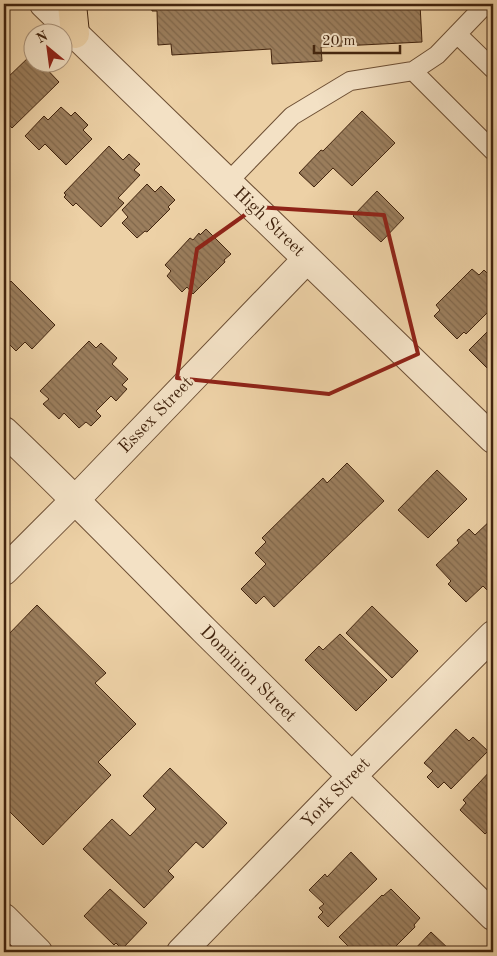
<svg xmlns="http://www.w3.org/2000/svg" width="497" height="956" viewBox="0 0 497 956" font-family="'Old Standard TT',serif">
<style>
.building{fill:url(#building-back-hatch);stroke:#42240e}
.lines{fill:none;stroke-linecap:round;stroke-linejoin:round}
.lane-casing{stroke:#6d4f34;stroke-width:20}
.street-casing{stroke:#6d4f34;stroke-width:30}
.primary-casing{stroke:#42240e;stroke-width:30}
.lane{stroke:#f3e1c5;stroke-width:18}
.street{stroke:#f3e1c5;stroke-width:28}
.primary{stroke:#edd1a6;stroke-width:28}
.marked{fill:none;stroke:#8f2418;stroke-width:4;stroke-linejoin:round}
.labels{text-anchor:middle;dominant-baseline:central;stroke-width:5;stroke-linejoin:round;paint-order:stroke}
.street-label{font-size:18px;fill:#42240e;stroke:#f3e1c5}
</style>
<defs>
<pattern id="building-back-hatch" width="6" height="6" patternUnits="userSpaceOnUse" patternTransform="scale(1.25)"><rect width="6" height="6" fill="#9b7e5d"/><path d="M-1 5l2 2M0 0l6 6M5-1l2 2" fill="none" stroke="#80674b"/></pattern>
</defs>
<rect width="100%" height="100%" fill="#edd1a6"/>
<filter id="stains"><feTurbulence type="fractalNoise" baseFrequency=".004" numOctaves="4"/><feColorMatrix values="0 0 0 0 .2 0 0 0 0 .09 0 0 0 0 .02 0 0 0 .5 -.17"/></filter>
<radialGradient id="worn" r=".72"><stop offset=".6" stop-color="#630" stop-opacity="0"/><stop offset="1" stop-color="#630" stop-opacity=".3"/></radialGradient>
<path class="building" d="M151 4H420L422 42 321 47 322 61 272 64 271 49 172 55 171 44 158 45 157 11H152Z
M32 54V62H40L59 82 12 128 4 119V81Z
M61 107 71 116 75 112 88 125 83 130 92 139 66 165 45 144 39 150 25 136 44 116 48 120Z
M362 111 395 143 352 186 333 168 314 187 299 173 321 150 323 151Z
M109 146 123 160 129 154 140 164 134 170 140 175 118 198 124 203 101 227 76 203 73 206 64 197 66 195 64 193Z
M147 184 155 192 161 186 175 200 168 207 170 209 147 232 145 231 137 238 122 223 128 217 122 210Z
M377 191 404 218 381 242 353 216Z
M206 229 231 254 224 260 225 262 193 294 187 287 182 292 167 276 171 271 165 265 190 238 193 240 199 233 200 235Z
M472 269 479 275 484 270 493 279V307L466 334 464 332 457 339 434 316 440 310 436 305Z
M11 281 55 325 32 349 25 342 16 351 4 339V288Z
M493 326V374L469 350Z
M89 341 96 348 101 343 117 358 112 364 128 379 122 385 127 389 116 401 111 396 96 411 101 416 91 426 86 422 79 428 64 413 59 419 43 404 49 399 40 391Z
M347 463 384 501 274 607 264 596 256 604 241 589 266 564 255 553 266 542 262 538 323 478 327 483Z
M437 470 467 499 428 538 398 510Z
M493 518V575L491 577 493 579V584L487 590 483 586 466 602 448 584 451 581 436 565 459 543 457 540 469 529 475 535Z
M37 605 106 673 95 683 136 724 98 762 111 775 43 845 4 806V639Z
M372 606 418 651 392 678 346 633Z
M340 634 387 680 356 711 305 660 319 646 323 650Z
M456 729 469 741 473 737 488 751 451 789 444 782 438 788 427 777 433 771 424 763Z
M170 768 227 823 203 848 196 842 168 871 174 877 144 908 83 849 112 819 130 836 156 809 143 796Z
M493 768V829L492 828 485 834 460 810 466 803 463 800Z
M351 852 377 879 328 927 318 917 323 912 319 908 324 904 309 890 325 874 327 877Z
M110 889 147 923 122 949 116 943 114 945 84 916Z
M391 889 420 918 414 925 415 927 390 952H350L352 950 339 937 382 895 383 896Z
M431 932 452 952H412Z"/>
<g class="lines">
<defs>
<path id="lane" d="M457 34 493 69
M413 71 493 151
M228 182 292 116 350 81 413 71 437 55 486 4"/>
<path id="street" d="M44 4 493 439
M4 431C73 496 138 564 205 631 301 726 397 821 493 916
M4 571 76 499 307 259
M4 918 38 952
M181 952 351 777 493 635"/>
<path id="primary" d="M72 4 75 34"/>
</defs>
<use href="#lane" class="lane-casing"/>
<use href="#street" class="street-casing"/>
<use href="#primary" class="primary-casing"/>
<use href="#lane" class="lane"/>
<use href="#street" class="street"/>
<use href="#primary" class="primary"/>
</g>
<path class="marked" d="M256 207 384 215 418 354 329 394 177 378 197 249Z"/>
<g class="labels">
<g class="street-label">
<text transform="translate(269 222) rotate(44)">High Street</text>
<text transform="translate(156 415) rotate(-46)">Essex Street</text>
<text transform="translate(248 674) rotate(45)">Dominion Street</text>
<text transform="translate(336 793) rotate(-46)">York Street</text>
</g>
</g>
<rect width="497" height="956" fill="none" stroke="#edd1a6" stroke-width="20"/>
<rect x="5" y="5" width="487" height="946" fill="none" stroke="#42240e" stroke-width="2.5"/>
<rect x="10" y="10" width="477" height="936" fill="none" stroke="#42240e"/>
<g transform="translate(48 48) rotate(331)"><circle r="24" fill="#f3e1c5" stroke="#ac957c"/>
<path d="M0-4L9 19L0 12L-9 19Z" fill="#8f2418"/>
<text y="-8" font-size="14" font-weight="bold" text-anchor="middle" fill="#42240e">N</text>
</g>
<path d="M314 45v8h86v-8" fill="none" stroke="#42240e" stroke-width="2.5"/>
<text x="322" y="45" font-size="15" fill="#42240e" stroke="#f3e1c5" stroke-width="4" paint-order="stroke">20 m</text>
<rect width="100%" height="100%" filter="url(#stains)"/>
<rect width="100%" height="100%" fill="url(#worn)"/>
</svg>
